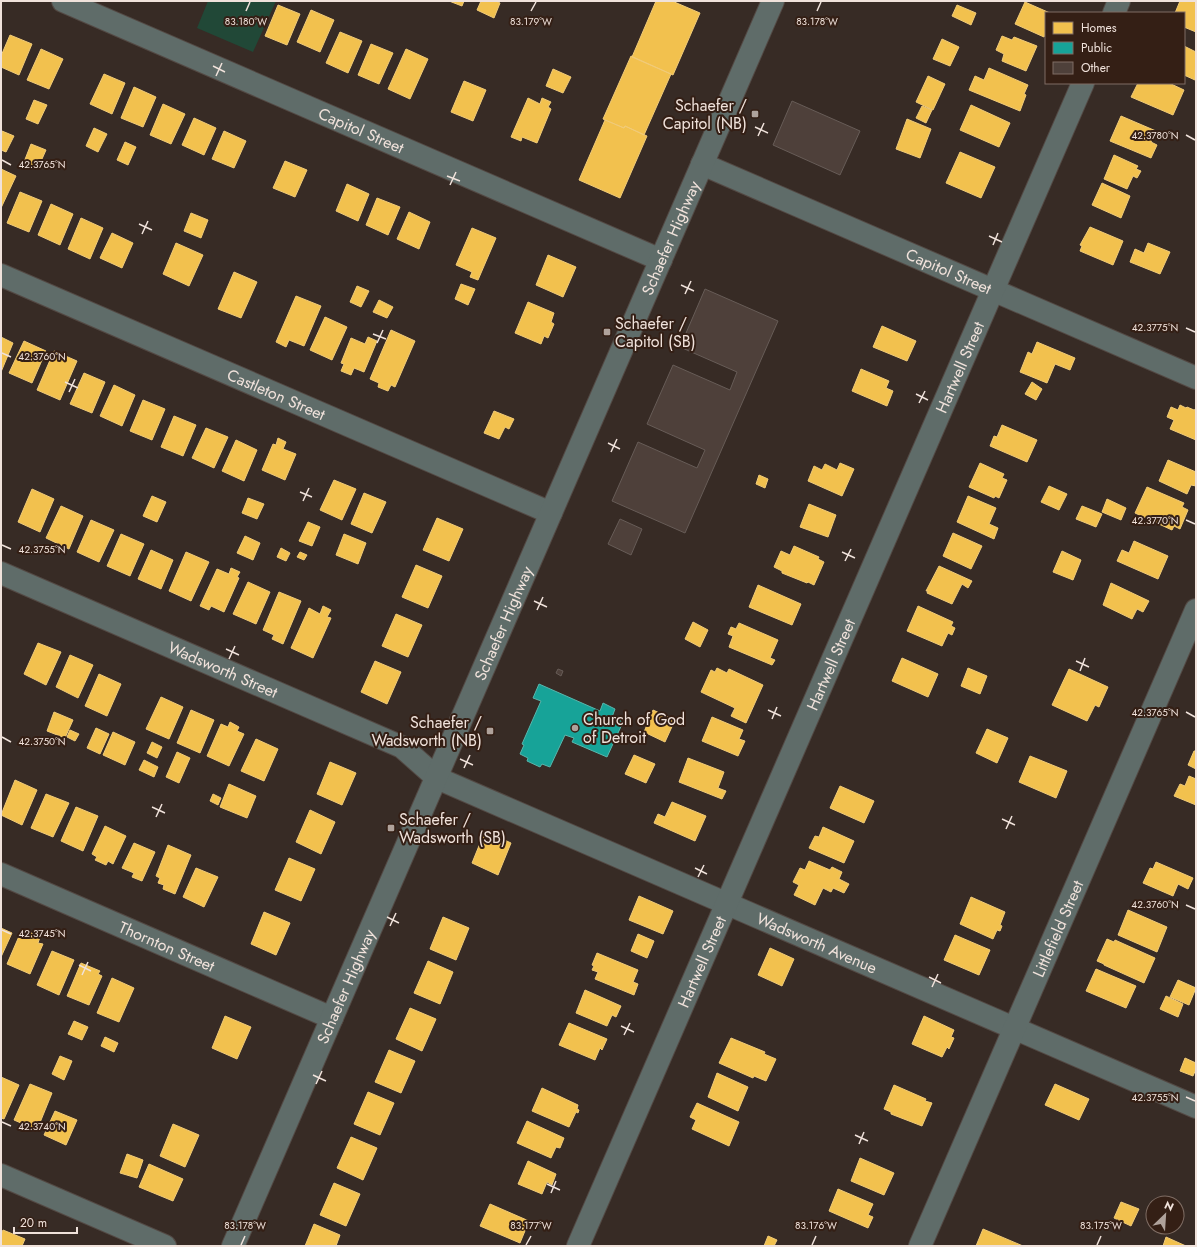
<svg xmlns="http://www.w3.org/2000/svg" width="1197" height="1247" viewBox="0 0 1197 1247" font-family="Jost,sans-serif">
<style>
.green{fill:#214837}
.homes{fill:#f2c14e;stroke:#f1cb78}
.public{fill:#17a398;stroke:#58b6ac}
.building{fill:#4e403a;stroke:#675c57}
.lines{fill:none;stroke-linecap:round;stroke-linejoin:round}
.minor-casing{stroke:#534944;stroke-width:24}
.minor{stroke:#5f6c69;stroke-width:22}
.ticks{fill:none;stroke:#f0e2db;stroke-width:1.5}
.poi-dot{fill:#afa29b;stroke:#341f15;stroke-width:1.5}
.labels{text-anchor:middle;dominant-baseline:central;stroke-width:4;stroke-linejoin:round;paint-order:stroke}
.poi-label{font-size:16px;fill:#f0e2db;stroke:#341f15;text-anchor:start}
.street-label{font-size:16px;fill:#f0e2db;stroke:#341f15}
.ticks-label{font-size:10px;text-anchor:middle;fill:#f0e2db;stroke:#341f15;stroke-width:4;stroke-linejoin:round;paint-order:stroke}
</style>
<rect width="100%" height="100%" fill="#372b25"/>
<path class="green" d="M208 1H276L253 52 197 28Z"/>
<path class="homes" d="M449 1H464L462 6Z
M481 1H496L500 3 494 18 477 10Z
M656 1H672L700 13 673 75 632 57Z
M1180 1H1196V32L1184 27V13H1175Z
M1025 2 1050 13H1046V33L1044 37 1015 24Z
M278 5 300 14 287 45 265 36Z
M957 5 976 13 971 25 952 16Z
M311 10 334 20 320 52 297 42Z
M340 32 362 41 348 73 326 63Z
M10 35 32 44 19 75 1 67V56Z
M1002 36 1012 40 1014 37 1037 46 1026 71 1002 61 1004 54 996 50Z
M942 39 959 47 950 66 933 59Z
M371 44 393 53 379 84 358 75Z
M1184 46 1196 52 1195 80 1184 75Z
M41 49 63 59 49 89 27 80Z
M406 49 428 59 410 99 388 89Z
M631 56 671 74 644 135 625 126 624 128 603 119Z
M989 68 1028 85 1024 94 1026 95 1020 111 969 90 975 76 984 80Z
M553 69 571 77 563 93 546 86Z
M104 74 125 83 112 114 90 104Z
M928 76 945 84 933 110 916 102Z
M464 81 486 90 473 121 451 112Z
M1138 83H1169L1184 90 1173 115 1131 97Z
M134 87 156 97 143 127 121 118Z
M528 98 540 104 542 98 551 102 548 107 551 109 537 143 522 137 521 141 511 137Z
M34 100 47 105 38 124 26 119Z
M163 104 185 114 171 144 150 135Z
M971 105 1010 123 999 147 960 130Z
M922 106 932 110 926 123 916 118Z
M1121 116 1156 131 1151 142 1157 145 1151 158 1110 141Z
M194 118 216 128 204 155 182 145Z
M907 119 931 129 920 158 896 149Z
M605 120 624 128 625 126 647 136 620 198 579 180Z
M94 128 107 134 98 152 86 146Z
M2 131 14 136 6 152 1 150Z
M224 131 246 141 234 168 212 159Z
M125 142 136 147 128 165 117 160Z
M31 144 46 150 38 168 24 162Z
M960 152 995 167 981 198 946 183Z
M1114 155 1138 166 1136 169 1141 171 1137 178 1133 176 1127 189 1104 179Z
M285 161 307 170 295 197 273 188Z
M1 169 16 176 1 208Z
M1102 183 1130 196 1121 218 1092 205Z
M347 184 369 194 358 221 336 211Z
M20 192 42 201 29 232 7 223Z
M377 198 400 207 388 235 366 225Z
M51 204 73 214 60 245 38 235Z
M409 212 430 222 419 249 397 239Z
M191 213 208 220 201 238 184 231Z
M81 218 103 228 90 259 68 249Z
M1090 227 1123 241 1113 265 1080 251 1082 246 1080 245Z
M472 228 496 238 478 280 470 277 472 272 456 265Z
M112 233 133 243 122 268 100 258Z
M176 243 203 255 189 286 163 274Z
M1148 243 1170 252 1160 274 1130 262 1135 249 1144 253Z
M548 255 576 267 563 297 536 285Z
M234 272 257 282 241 318 218 309Z
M461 284 475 289 468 305 455 299Z
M357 286 369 291 361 307 350 302Z
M296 296 321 306 304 346 289 340 286 347 276 342Z
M379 300 393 307 387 318 373 312Z
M528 302 554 313 551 322 554 324 548 338 544 336 541 344 515 333Z
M325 317 347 327 332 360 310 350Z
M882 326 916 341 907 361 873 347Z
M391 330 415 341 395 387 391 385 388 391 378 387 379 383 370 379Z
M1 337 13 343 1 372Z
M368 337 377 341 364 372 354 368 351 375 341 371 344 364 341 363 351 338 365 344Z
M24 341 46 351 32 383 9 373Z
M1037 342 1075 358 1070 370 1055 364 1047 383 1020 372 1028 352 1032 354Z
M54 351 77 361 60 400 37 390Z
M861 369 889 381 886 388 893 391 887 406 852 391Z
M84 373 105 382 92 413 70 404Z
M1032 382 1042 389 1036 400 1025 394Z
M114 385 135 395 122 426 100 416Z
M143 400 165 409 152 440 130 431Z
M1180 405 1186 408 1187 407 1194 410 1196 409V440L1170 429 1174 420 1167 417 1171 407 1178 410Z
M494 411 514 419 509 429 505 427 499 439 484 433Z
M174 416 196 425 183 456 161 447Z
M1002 425 1037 440 1027 462 990 446 994 436 997 437Z
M206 428 228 437 214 468 192 458Z
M278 438 286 442 283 449 296 454 285 480 262 470 273 444 276 445Z
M236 440 257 450 244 481 222 471Z
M1168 460 1196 472V486L1191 485 1187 494 1159 481Z
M840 463 854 469 842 496 808 481 814 466 822 470 825 464 837 470Z
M980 463 1004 474 1002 478 1007 480 999 498 995 496 994 498 969 487Z
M759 475 768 479 765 488 756 484Z
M334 480 356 489 342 520 320 510Z
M1049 486 1067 494 1059 510 1041 502Z
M1147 487 1184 503 1182 507 1188 510 1180 529 1174 526 1172 530 1135 513Z
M32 489 54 499 40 532 18 522Z
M364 493 386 502 372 533 351 524Z
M152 496 166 502 157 522 143 516Z
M968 496 996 508 989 524 998 528 994 539 957 522Z
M248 498 264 504 257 519 242 513Z
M1107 499 1126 508 1121 520 1102 512Z
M809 504 836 515 828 537 800 527Z
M61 506 83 516 69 549 46 538Z
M1082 506 1102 514 1096 527 1076 519Z
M437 518 463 529 449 561 423 550Z
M91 520 114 530 99 562 77 552Z
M308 522 320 527 312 546 299 541Z
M953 533 982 546 971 569 943 556Z
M121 534 144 544 130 576 107 566Z
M344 534 366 543 358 564 336 555Z
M245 536 260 543 253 560 237 553Z
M1134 541 1168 556 1158 579 1117 561 1122 550 1129 553Z
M794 546 819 557 818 559 824 562 814 585 808 582 807 583 782 573V571L774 567 781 551 790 555Z
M281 548 290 553 286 561 277 557Z
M151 550 173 560 161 589 138 579Z
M1062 551 1081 560 1073 580 1053 572Z
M186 552 209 562 191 601 169 591Z
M300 552 307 555 304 560 297 557Z
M416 565 442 576 428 608 402 597Z
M939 566 972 581 968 588 962 584 952 604 927 593 928 591H926Z
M231 568 240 572 237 577 239 578 224 612 211 606 209 610 200 606 217 569 229 574Z
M248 582 270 592 256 624 233 614Z
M1111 583 1149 601 1143 612 1137 609 1132 619 1103 605Z
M758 585 801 604 792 625 749 607Z
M279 592 301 601 283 644 272 639 274 635 263 630Z
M323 606 331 610 327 617 331 618 313 658 291 648 309 608 320 614Z
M918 606 953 622 951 626 955 628 952 635 948 633 942 646 907 631Z
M396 614 422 625 408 657 382 646Z
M693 622 708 630 700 647 685 639Z
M739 623 778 640 770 658 775 660 772 665 729 647 733 636 728 634 731 627 736 629Z
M38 643 61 652 46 685 24 674Z
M70 655 93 665 78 698 56 687Z
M902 658 938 674 928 697 892 681Z
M375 661 401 672 387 704 361 692Z
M717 668 727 673 729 669 763 685 746 723 731 716 735 708 701 692 711 670 715 672Z
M968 668 987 676 980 694 961 686Z
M1069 669 1108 687 1099 707 1095 705 1087 721 1052 705Z
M99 674 121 684 107 716 85 706Z
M161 697 183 707 169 739 146 729Z
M191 710 214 720 200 753 177 743Z
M653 710 675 720 665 742 644 732Z
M54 712 73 720 65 738 47 731Z
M712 717 743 730 739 739 745 741 738 756 702 741Z
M230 722 239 727 237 731 244 734 229 766 207 756 221 724 228 727Z
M96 728 109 734 100 754 87 748Z
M987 729 1008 738 997 763 976 753Z
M70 730 79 734 75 741 67 737Z
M113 732 135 742 125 765 103 755Z
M256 739 278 749 264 781 241 771Z
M152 742 162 747 157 758 147 753Z
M1194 751H1196V769L1188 765Z
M177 752 190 758 179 783 166 777Z
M634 755 655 764 646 783 625 774Z
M1030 756 1067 771 1056 798 1019 782Z
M688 758 724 772 718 788 726 791 722 799 679 782Z
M144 760 158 767 154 777 139 770Z
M330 762 356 773 342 805 317 794Z
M1189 776 1196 779V805L1174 796 1180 784 1185 786Z
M15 780 37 790 22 825 1 815Z
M229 784 256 796 247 818 220 807Z
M840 786 874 801 864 823 830 808Z
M46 794 69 803 53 837 31 828Z
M213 794 221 798 218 805 210 801Z
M672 802 706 816 695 841 654 823 658 814 665 817Z
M76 807 98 816 83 851 61 841Z
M310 810 335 822 321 854 296 842Z
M105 826 126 836 113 864 108 861 106 865 95 860 97 857 92 854Z
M823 827 854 841 844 863 809 848 815 836 819 837Z
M485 831 511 843 498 875 472 863Z
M134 843 155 852 142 881 132 877 134 873 122 868Z
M168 845 191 855 175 894 163 889 164 885 158 883 160 878 156 876Z
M289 858 315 869 301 901 275 890Z
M809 861 830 870 832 867 842 872 839 879 849 884 844 893 833 888 831 892 823 888 815 905 794 895 799 885 793 882 800 868 805 870Z
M1156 862 1193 878 1188 889 1178 884 1173 896 1143 883 1150 868 1153 869Z
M196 868 218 877 204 907 183 897Z
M639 896 673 911 663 934 629 920Z
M971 897 1005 912 1000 925 1002 926 1000 931 997 930 993 939 960 924Z
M1128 910 1167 927 1157 952 1118 935Z
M264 912 290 923 276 955 251 944Z
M443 917 469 928 456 960 430 949Z
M1 928 12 933 1 957Z
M25 930 40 937 38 943 43 944 30 974 7 964 20 934 23 935Z
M638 934 654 941 647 958 631 951Z
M955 935 990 950 979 975 944 960Z
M1107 939 1114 942 1115 940 1155 958 1144 983 1104 965V964L1097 961Z
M770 948 794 959 782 986 758 975Z
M52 951 74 960 59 995 37 985Z
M597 953 638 970 633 982 638 984 634 995 595 979 598 972 592 970 594 966 592 965Z
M428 961 453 972 440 1004 414 993Z
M81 963 100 971 98 974 102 976 89 1005 67 996Z
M1096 969 1136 986 1126 1008 1086 991Z
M112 978 134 988 119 1022 97 1013Z
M1178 980 1196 988 1189 1005 1170 997Z
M585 990 621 1006 616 1017 612 1015 607 1026 576 1013Z
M1166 996 1183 1004 1178 1017 1160 1009Z
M410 1008 436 1019 422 1051 396 1039Z
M225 1016 251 1027 237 1059 212 1048Z
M924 1016 954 1030 951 1037 954 1038 949 1049 947 1047 942 1057 912 1044Z
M74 1021 88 1027 82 1040 68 1034Z
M569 1023 607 1039 602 1050 600 1048 595 1060 559 1045Z
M105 1037 118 1043 114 1052 101 1046Z
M731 1038 765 1052 764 1054 776 1059 766 1081 754 1076 753 1078 719 1063Z
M389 1050 415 1061 401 1093 375 1082Z
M60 1056 72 1061 64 1080 52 1074Z
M1185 1058 1196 1063V1069L1193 1076 1180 1071Z
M717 1073 748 1087 738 1111 708 1097Z
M1 1077 19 1085 4 1119 1 1118Z
M30 1084 52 1093 37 1130 14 1120Z
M1055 1084 1089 1099 1079 1120 1045 1105Z
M894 1085 926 1099 925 1101 932 1103 922 1126 891 1114V1112L884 1109Z
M542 1088 578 1105 577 1109 579 1110 578 1113 576 1112 569 1127 532 1111Z
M368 1092 394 1103 380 1135 354 1124Z
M697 1103 739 1122 729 1146 692 1129 696 1120 690 1117Z
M55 1111 77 1120 66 1145 44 1135Z
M527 1121 564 1138 560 1148 556 1147 551 1158 517 1143Z
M173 1124 199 1135 185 1167 160 1156Z
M351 1137 377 1148 363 1180 337 1168Z
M127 1154 143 1160 137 1178 120 1173Z
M860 1158 894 1173 884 1195 851 1181Z
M528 1161 556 1174 552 1185 547 1182 542 1194 518 1184Z
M149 1164 183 1179 173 1201 139 1187Z
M334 1183 360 1194 346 1226 320 1215Z
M838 1189 873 1204 868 1215 873 1217 868 1228 829 1211Z
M1121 1202 1139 1209 1131 1226 1114 1218Z
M490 1204 529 1221 520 1243 480 1226Z
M314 1224 340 1235 336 1246H305Z
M983 1229 1023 1246H976Z
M3 1230 25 1239 22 1246H1V1234Z
M768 1236 777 1240 774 1246H764Z
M1166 1237 1186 1246H1163Z"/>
<path class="public" d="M539 684 600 711 603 703 615 709 612 717 623 722 607 757 572 742 574 738 565 735 550 767 542 764 540 767 527 761 528 758 520 754 524 745 522 744 541 701 533 698Z"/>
<path class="building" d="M792 101 860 131 840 175 773 145Z
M705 289 778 321 685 533 612 501 638 442 697 468 705 450 647 424 673 365 730 390 737 372 680 347Z
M620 519 642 529 631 555 608 544Z
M558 669 563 671 561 676 556 673Z"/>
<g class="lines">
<defs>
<g id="minor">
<path id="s1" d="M63 1 661 260"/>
<path d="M1114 13 1119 1"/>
<path id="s2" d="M702 164 1196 378"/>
<path id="s3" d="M1 275 551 513"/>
<path id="s4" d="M1 573 402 747 437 778 1196 1107"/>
<path id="s5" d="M1 874 332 1018"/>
<path d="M1 1175 165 1246"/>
<path id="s6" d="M233 1246 773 1"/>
<path id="s7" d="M578 1246 1083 83"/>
<path id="s8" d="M920 1246 1196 610"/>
</g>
</defs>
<use href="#minor" class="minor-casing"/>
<use href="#minor" class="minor"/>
</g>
<path class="ticks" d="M246 11 250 2M531 11 536 2M817 11 821 2M213 66 225 72M216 76 222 63M755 127 768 133M1186 135 1195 140M758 136 764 123M2 160 11 165M447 176 460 181M450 185 456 172M139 224 152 230M142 234 148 221M989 236 1002 242M993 245 998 233M681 285 694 291M685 294 691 281M1186 328 1195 332M373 334 386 339M377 343 383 330M2 353 11 357M65 382 78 388M69 392 75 379M916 394 928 400M919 403 925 391M608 443 620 449M611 452 617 439M300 492 312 497M303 501 309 488M1186 520 1195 524M2 545 11 549M842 552 855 558M845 561 851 549M534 601 547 607M537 610 543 597M226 649 239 655M229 659 235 646M1076 661 1089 667M1080 671 1085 658M768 710 781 716M1186 712 1195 717M772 719 777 707M2 737 11 742M460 759 473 765M464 768 470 755M152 807 165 813M156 817 162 804M1002 819 1015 825M1006 829 1012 816M695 868 707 874M698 877 704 865M1186 905 1195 909M387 917 399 923M390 926 396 913M2 930 11 934M79 965 91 971M82 975 88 962M929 977 941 983M932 987 938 974M621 1026 634 1032M624 1035 630 1023M313 1075 326 1081M316 1084 322 1071M1186 1097 1195 1101M2 1122 11 1126M855 1135 868 1141M859 1144 864 1132M547 1184 560 1190M551 1193 556 1181M241 1245 245 1236M526 1245 531 1236M812 1245 816 1236M1097 1245 1101 1236"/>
<g class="poi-dot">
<rect x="751" y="110" width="8" height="8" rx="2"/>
<rect x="603" y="328" width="8" height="8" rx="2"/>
<circle cx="575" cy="728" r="4"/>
<rect x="486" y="727" width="8" height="8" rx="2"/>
<rect x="387" y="824" width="8" height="8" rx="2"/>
</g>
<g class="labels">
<g class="poi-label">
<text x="747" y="105" text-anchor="end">Schaefer /<tspan x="747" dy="18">Capitol (NB)</tspan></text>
<text x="615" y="323">Schaefer /<tspan x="615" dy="18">Capitol (SB)</tspan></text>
<text x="583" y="719">Church of God<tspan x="583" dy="18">of Detroit</tspan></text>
<text x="482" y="722" text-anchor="end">Schaefer /<tspan x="482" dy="18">Wadsworth (NB)</tspan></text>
<text x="399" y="819">Schaefer /<tspan x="399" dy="18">Wadsworth (SB)</tspan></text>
</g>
<g class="street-label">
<text stroke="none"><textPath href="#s1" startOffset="325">Capitol Street</textPath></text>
<text stroke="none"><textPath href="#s6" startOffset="1099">Schaefer Highway</textPath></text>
<text stroke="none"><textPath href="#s2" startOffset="269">Capitol Street</textPath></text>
<text stroke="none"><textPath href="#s7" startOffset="958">Hartwell Street</textPath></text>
<text stroke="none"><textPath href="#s3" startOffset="300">Castleton Street</textPath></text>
<text stroke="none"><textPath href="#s6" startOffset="679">Schaefer Highway</textPath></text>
<text stroke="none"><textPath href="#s7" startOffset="634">Hartwell Street</textPath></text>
<text stroke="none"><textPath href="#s4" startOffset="242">Wadsworth Street</textPath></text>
<text stroke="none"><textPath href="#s8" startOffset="346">Littlefield Street</textPath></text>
<text stroke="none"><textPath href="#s4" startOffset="898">Wadsworth Avenue</textPath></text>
<text stroke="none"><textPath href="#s5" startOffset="181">Thornton Street</textPath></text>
<text stroke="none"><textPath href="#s7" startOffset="310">Hartwell Street</textPath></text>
<text stroke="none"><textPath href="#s6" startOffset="283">Schaefer Highway</textPath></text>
</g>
</g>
<g class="ticks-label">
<text x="246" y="25">83.180°W</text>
<text x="531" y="25">83.179°W</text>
<text x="817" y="25">83.178°W</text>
<text x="1155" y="139">42.3780°N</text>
<text x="42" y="168">42.3765°N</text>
<text x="1155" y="331">42.3775°N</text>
<text x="42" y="360">42.3760°N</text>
<text x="1155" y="524">42.3770°N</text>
<text x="42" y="553">42.3755°N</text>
<text x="1155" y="716">42.3765°N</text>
<text x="42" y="745">42.3750°N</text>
<text x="1155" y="908">42.3760°N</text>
<text x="42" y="937">42.3745°N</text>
<text x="1155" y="1101">42.3755°N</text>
<text x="42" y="1130">42.3740°N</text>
<text x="245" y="1229">83.178°W</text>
<text x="531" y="1229">83.177°W</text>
<text x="816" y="1229">83.176°W</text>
<text x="1101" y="1229">83.175°W</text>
</g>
<rect width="1197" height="1247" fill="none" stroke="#f0e2db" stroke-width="4"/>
<rect x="1045" y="12" width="140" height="72" fill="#341f15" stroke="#7f6d64"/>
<rect x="1053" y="22" width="20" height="12" fill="#f2c14e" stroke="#7f6d64"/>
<text x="1081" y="32" font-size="12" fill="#f0e2db">Homes</text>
<rect x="1053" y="42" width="20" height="12" fill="#17a398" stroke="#7f6d64"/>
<text x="1081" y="52" font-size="12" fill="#f0e2db">Public</text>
<rect x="1053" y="62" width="20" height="12" fill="#4e403a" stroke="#7f6d64"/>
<text x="1081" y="72" font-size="12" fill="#f0e2db">Other</text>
<g transform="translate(1165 1215) rotate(25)"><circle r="19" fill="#341f15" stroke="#7f6d64"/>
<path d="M0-3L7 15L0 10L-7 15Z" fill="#afa29b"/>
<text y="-6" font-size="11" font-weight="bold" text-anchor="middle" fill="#f0e2db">N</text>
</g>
<path d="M14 1227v6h63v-6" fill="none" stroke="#f0e2db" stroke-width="2"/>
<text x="20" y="1227" font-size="12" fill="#f0e2db" stroke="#341f15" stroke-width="3" paint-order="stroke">20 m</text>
</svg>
